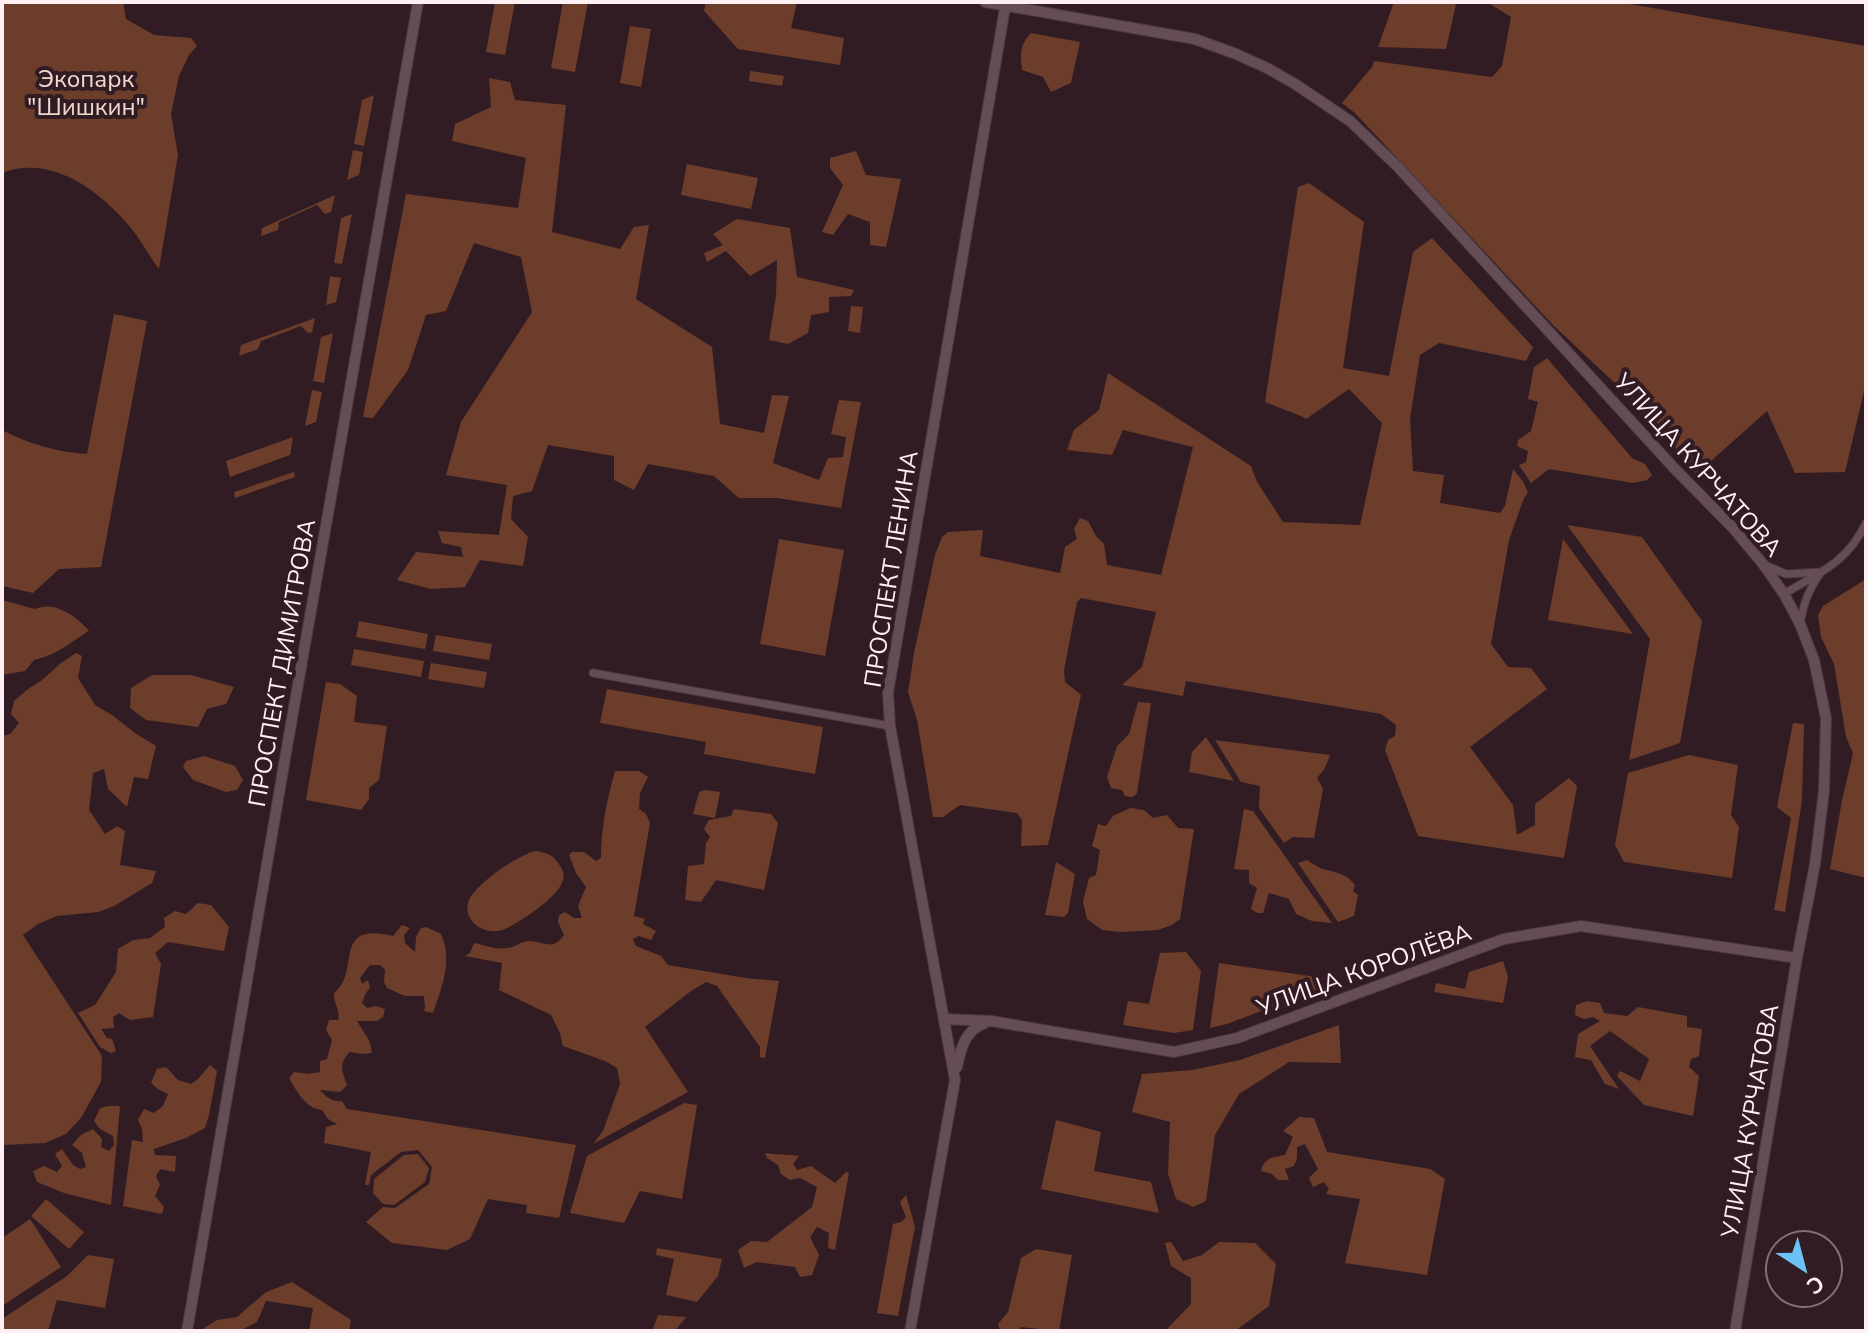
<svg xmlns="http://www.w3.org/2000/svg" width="1868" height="1333" viewBox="0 0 1868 1333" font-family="'Nunito Sans',sans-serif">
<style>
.green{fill:#6c3d2a}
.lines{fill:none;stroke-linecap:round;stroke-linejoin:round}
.street-casing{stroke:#4b3940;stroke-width:9}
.secondary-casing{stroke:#4b3940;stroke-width:12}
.street{stroke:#654d55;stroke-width:7}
.secondary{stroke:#654d55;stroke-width:10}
.labels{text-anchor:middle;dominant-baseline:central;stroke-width:8;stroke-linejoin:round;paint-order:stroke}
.park-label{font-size:24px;fill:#efd8ce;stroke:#311c24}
.street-label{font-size:24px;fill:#feeff4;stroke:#311c24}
</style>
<rect width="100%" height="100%" fill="#311c24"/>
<path class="green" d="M2 2H123L126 19 154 35 191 38 197 46 189 55 179 76 171 114 178 155 159 269C149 256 141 240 131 228 100 191 52 154 2 173Z
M495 2H515L505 55 486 52Z
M563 2H588L575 72 551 68Z
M706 2H797L791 28 844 38 840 65 738 49 704 11Z
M1394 2H1474L1456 4 1446 49 1378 47Z
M1487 2H1619L1866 46V383L1845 472 1795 473 1767 411 1712 460V467L1697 476 1654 420 1553 325 1355 113 1342 103 1372 67 1374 61 1492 77 1502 66 1511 17Z
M630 26 651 29 641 87 620 83Z
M1031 33 1080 42 1071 83 1051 92 1043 77 1022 70C1020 55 1020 44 1031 33Z
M750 71 784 76 782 86 749 81Z
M489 78 510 82 515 100 566 105 552 232 620 249 634 227 649 225 636 299 712 347 720 424 764 433 772 395 789 396 773 463 819 480 828 458 843 457 846 437 831 434 839 400 861 402 841 508 777 498H739L714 476 648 464 634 490 614 480V456L548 445 532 491 513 496 511 519 528 537 523 566 480 560 465 587 431 589 397 580 416 552 463 557 461 547 442 543 438 531 499 535 507 485 446 475 461 422 532 312 521 257 474 243 446 311 426 315 408 370 373 418 363 417 406 194 518 208 526 158 452 141 455 124 491 107Z
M374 95 364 146 354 144 362 100Z
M353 150 363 152 359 175 347 180Z
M856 151 866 175 901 179 886 247 870 245V222L848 214 833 235 822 232 843 185 830 168V158Z
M687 164 758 178 751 209 681 195Z
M1309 183 1364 222 1343 368 1389 376 1413 252 1432 238 1533 347 1526 361 1439 343 1420 355 1410 419 1413 471 1444 475 1440 503 1500 513 1505 506 1513 469 1524 483 1528 493 1524 498 1509 540 1491 644 1508 667 1531 668 1547 689 1470 747 1513 805 1517 835 1535 825V804L1569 778 1577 786 1564 858 1418 836 1385 750 1388 740 1395 736 1396 725 1381 714 1186 681 1183 696 1122 685 1142 667 1156 612 1081 598 1077 602 1064 670 1065 682 1081 695 1048 845 1021 846 1022 820 1017 813 960 805 943 817H933L917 720 908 692 914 653 935 555 942 537 948 532 983 530 980 556 1060 573 1065 547 1077 539 1074 529 1080 518 1088 521 1096 536 1104 544 1107 565 1161 575 1193 447 1123 430 1112 455 1067 450 1074 430 1099 410 1108 373 1251 466 1257 482 1283 522 1360 525 1382 423 1349 389 1306 419 1301 416 1265 402 1298 187Z
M335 195 331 212 325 214 317 205 279 222 278 230 261 236 262 228Z
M352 214 342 264 334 263 341 218Z
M737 219 790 228 797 277 854 290 851 296 829 297V312L811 315 808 333 788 344 769 340 776 296 777 260 750 276 726 251 707 262 704 253 723 245 713 234Z
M330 276 341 278 336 302 326 305Z
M851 306 863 307 860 333 848 331Z
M114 314 147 321 101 567 59 569 33 593 2 586V430C29 444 57 452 87 454Z
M315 318 312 332 308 333 301 326 261 341 258 349 239 356 241 345Z
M333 333 324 383 313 381 321 337Z
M1547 358 1632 458 1645 464 1652 475 1647 480 1633 483 1549 469 1531 483 1519 465 1526 462 1528 451 1517 446 1518 440 1531 431 1538 402 1528 399 1534 367Z
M312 390 322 392 316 422 305 426Z
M293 437 290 455 230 477 226 461Z
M294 472 295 477 235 498 234 492Z
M1567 525 1642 537 1702 621 1680 743 1629 760 1650 639Z
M779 539 844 550 825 656 760 644Z
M1563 539 1633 634 1548 620Z
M1866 579V878L1830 869 1842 800 1853 753 1846 737 1834 664 1821 637 1818 615 1823 606Z
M2 600 35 609C54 600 77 616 89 631 69 643 57 655 34 660L25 671 2 675Z
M359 621 428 634 425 649 356 637Z
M436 635 492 644 489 660 433 651Z
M354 649 424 661 421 677 351 665Z
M76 653 82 656 78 678 95 705 112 715 135 733 156 746 148 779 134 777 127 807 108 789 104 769 93 773 89 810 105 834 117 826 125 831 120 865 156 871 152 883 114 906 98 912 57 916 38 924 23 935 102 1056 101 1082 81 1118 66 1134 45 1143 3 1145 2 736 10 734 19 723 11 714 14 701 28 689 42 680 61 663Z
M431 663 487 672 484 688 428 679Z
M152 675H191L234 687 226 704 207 709 198 727 146 720 130 708 131 688Z
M326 682 340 684 357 696 354 722 387 726 379 780 369 788V799L361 810 306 800Z
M607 689 823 727 815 774 704 754 706 742 600 723Z
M1138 702 1151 703 1137 793 1133 797 1125 796 1122 790 1111 788 1107 777 1117 746 1129 734Z
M1793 723 1804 724 1802 800 1785 912 1774 910 1791 818 1777 807Z
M1206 737 1234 781 1189 772 1192 752Z
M1215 740 1330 755 1325 768 1317 778 1323 789 1314 838 1293 837 1284 843 1259 808 1260 786 1241 782Z
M1689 755 1738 765 1731 815 1739 827 1732 878 1624 862 1615 845 1628 773Z
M204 756 235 766 243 780 237 790 226 792 193 780 183 767 186 761Z
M615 771H639L648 777 640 793 639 809 646 814 650 823 634 916 645 919 643 924 656 931 651 940 639 936 633 939 636 946 661 956 668 965 746 978 779 981 765 1058 760 1057V1047L717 986 706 982 691 991 645 1027 688 1092 593 1144 603 1131 620 1084 617 1068 605 1061 563 1046 560 1033 551 1015 499 990 502 963 465 956 470 953 474 943C488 946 497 951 512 947 518 945 523 941 530 941 545 942 553 951 564 935L558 922 559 915 565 912 574 918H582L578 906 586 887 576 873 569 855 572 852H584L596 861 601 858C601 828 607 799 615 771Z
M705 790 720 792 715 818 693 814 699 792Z
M1130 808 1144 810 1153 818 1167 815 1178 828 1194 829 1180 919 1172 925 1158 930 1120 932 1102 930 1087 919 1083 902 1089 878 1096 875 1100 850 1092 846 1098 824 1106 826 1113 816Z
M734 809 771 814 778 823 764 890 716 880 701 902 685 900 688 866 704 864 706 843 710 837 704 829 709 820 731 816Z
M1244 809 1253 811 1332 923 1312 921 1296 914 1289 899 1269 893 1263 913H1257L1251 909 1257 888 1249 883V870L1234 869Z
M536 851C547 853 552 854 558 863 562 868 565 873 563 880 559 897 520 922 505 929 486 937 461 922 469 900 476 884 519 854 536 851Z
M1307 860C1313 864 1319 868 1326 870 1339 873 1346 874 1355 885L1353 891 1358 895 1354 916 1338 922 1298 863Z
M1056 862 1075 874 1068 913 1064 917 1045 915Z
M198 903 211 905 229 927 224 951 168 942 155 953 161 964 153 1017 130 1020 119 1013 113 1017 114 1028 101 1029 107 1038 112 1039 116 1051 111 1053 100 1047 78 1013 95 1005 116 972 118 949 133 940 150 938 165 927 164 918 175 911 186 914Z
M402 925 410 928 404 935 405 943 415 952 416 937 421 928 426 927 441 934C453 960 442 987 433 1013L424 1011 425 1007 424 996H405L387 988 384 982 385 970 380 965H370L360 978 362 984 368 980 370 987 365 995 362 1003 367 1008 376 1006 385 1009 383 1017 377 1021H357L370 1042 372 1053 362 1054 350 1052C338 1064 342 1070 347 1085L340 1092 320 1090C327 1098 332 1102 342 1101L347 1109 576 1145 559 1218 526 1213 527 1205 488 1199 470 1239 447 1250 392 1243 366 1222 383 1207 395 1208 429 1184 432 1167 418 1150 401 1152 371 1175 369 1185H365L371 1152 324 1143 326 1127 337 1124 328 1119 322 1110C306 1109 296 1090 289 1078L294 1072 308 1074 320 1072V1061L327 1059 332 1040 326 1030 329 1020H338C341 1010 333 1003 334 993 362 972 330 921 393 936Z
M1186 952 1201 971 1193 1030 1174 1033 1123 1025 1128 1001 1149 1004 1160 953Z
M1503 961 1508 977 1503 1003 1434 992 1436 983 1465 989 1469 972Z
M1219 963 1323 978 1320 989 1227 1024 1210 1028Z
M1587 1001 1600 1003 1604 1013 1627 1016 1638 1007 1687 1016V1027L1702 1029 1699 1056 1691 1059 1689 1067 1699 1076 1693 1116 1644 1105 1617 1076 1620 1071 1640 1081 1649 1059 1610 1031 1590 1046 1619 1089 1605 1084 1591 1060 1575 1057 1578 1034 1600 1021 1593 1017 1584 1019 1575 1015 1576 1005Z
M1339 1025 1341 1063 1289 1062 1239 1094 1215 1135 1206 1201 1193 1207 1176 1199 1168 1174 1170 1122 1132 1112 1142 1074 1192 1070 1240 1060Z
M210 1065 217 1071 209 1115 205 1128 186 1138 154 1149 155 1155 176 1156 175 1172 160 1169 156 1176 160 1185 155 1196 164 1207 162 1214 123 1206 132 1140 143 1142 142 1129 138 1120 144 1109 154 1113 163 1106 168 1094 158 1089 151 1083 157 1069 166 1067 178 1080 191 1084 198 1079Z
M684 1103 697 1105 682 1199 640 1191 624 1223 570 1213 587 1156Z
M108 1106H118L120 1107 111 1205 64 1193 37 1182 33 1171 44 1166 57 1172 62 1166 55 1154 62 1149 73 1165 80 1169 86 1167 82 1153 72 1145 81 1135 93 1129 102 1139 101 1147 109 1151 114 1145 113 1136 100 1129 94 1121 100 1108Z
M1299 1117 1314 1118 1327 1152 1430 1169 1445 1179 1427 1275 1345 1263 1360 1199 1326 1194 1329 1189 1324 1182 1313 1187 1309 1178 1318 1169 1305 1144 1297 1147V1158L1294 1166 1285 1169 1289 1180H1278L1272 1174 1261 1171C1264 1157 1274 1157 1285 1155L1293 1137 1283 1131Z
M1056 1120 1101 1132 1094 1171 1151 1182 1159 1213 1041 1189Z
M765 1153C777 1155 788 1154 799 1156L793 1164 797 1170 811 1166 835 1183 846 1172 849 1173 835 1250 828 1248 829 1233 817 1227 810 1237 819 1255 812 1275 800 1277 795 1267 757 1262 744 1268 738 1250 751 1241 767 1242 812 1207 817 1187 800 1178 790 1180 781 1174 778 1165 767 1158Z
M418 1154 429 1168 425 1182 394 1205 383 1204 373 1193 374 1179 404 1155Z
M906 1195 915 1227 898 1316 877 1313 893 1224 901 1222 906 1217 900 1202Z
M46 1199 84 1232 69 1249 31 1216Z
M30 1219 61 1267 2 1306V1238Z
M1171 1242 1183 1261 1202 1255 1219 1242 1255 1243 1276 1264 1269 1306 1235 1331H1165L1191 1304V1278L1171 1266 1165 1243Z
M657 1248 722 1259 718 1276 697 1302 666 1295 674 1259 656 1255Z
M1036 1249 1072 1255 1059 1331 1020 1327 1019 1331H1000L998 1324 1008 1312 1021 1258Z
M88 1255 114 1259 105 1308 57 1300 48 1331H2V1319L67 1276Z
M292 1282 351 1320 349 1331H309L313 1308 266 1301 257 1322 240 1331H204V1328L217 1320 237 1317 266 1292Z
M658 1315 686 1317 675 1331H652Z"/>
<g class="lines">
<defs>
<path id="street" d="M1765 565 1786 574 1821 572C1808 591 1804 602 1800 624
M1784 594C1820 572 1847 563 1866 523
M593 673 890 726"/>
<path id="secondary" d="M985 2 1195 39 1236 54 1267 68 1295 84 1350 121 1398 167 1674 468 1733 528 1763 564 1784 594 1800 624 1814 660 1826 718 1824 791 1815 864 1797 958 1735 1331
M945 1019 991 1021 1174 1052 1237 1038 1504 939 1581 926 1797 958
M957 1067C961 1048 965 1030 985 1023
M187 1331 287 747 418 2
M910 1331 955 1080 890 726 888 693 1006 2"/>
</defs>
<use href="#street" class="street-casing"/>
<use href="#secondary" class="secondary-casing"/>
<use href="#street" class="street"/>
<use href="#secondary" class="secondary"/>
</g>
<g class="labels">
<g class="park-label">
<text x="86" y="79">Экопарк<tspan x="86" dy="28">"Шишкин"</tspan></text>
</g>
<g class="street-label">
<text transform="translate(1698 465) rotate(48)">УЛИЦА КУРЧАТОВА</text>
<text transform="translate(891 569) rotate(-81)">ПРОСПЕКТ ЛЕНИНА</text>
<text transform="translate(282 663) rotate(-80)">ПРОСПЕКТ ДИМИТРОВА</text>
<text transform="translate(1364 970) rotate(-20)">УЛИЦА КОРОЛЁВА</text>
<text transform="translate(1750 1121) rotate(-80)">УЛИЦА КУРЧАТОВА</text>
</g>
</g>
<rect width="1868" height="1333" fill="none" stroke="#feeff4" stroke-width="8"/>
<g transform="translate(1804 1269) rotate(144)"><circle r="38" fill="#311c24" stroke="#837077" stroke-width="2"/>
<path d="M0-6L14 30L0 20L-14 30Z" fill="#6dc2f3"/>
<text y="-12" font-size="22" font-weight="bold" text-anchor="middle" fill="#feeff4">С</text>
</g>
</svg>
